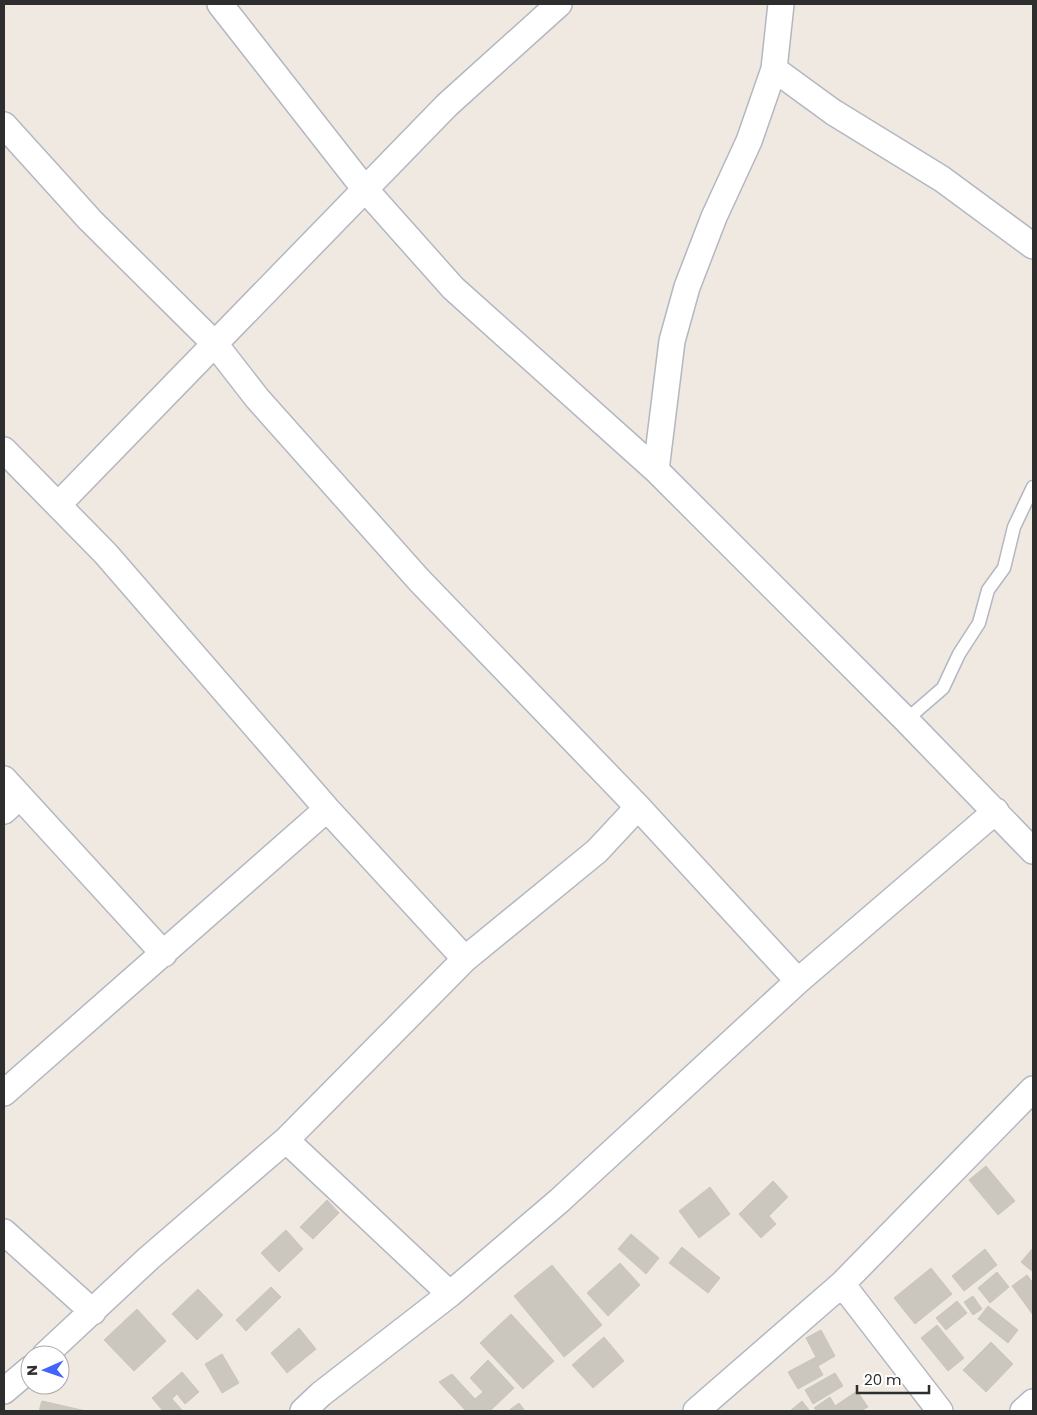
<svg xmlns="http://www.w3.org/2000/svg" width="1037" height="1415" viewBox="0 0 1037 1415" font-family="Poppins,sans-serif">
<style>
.building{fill:#cbc7bf;stroke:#cbc5ba}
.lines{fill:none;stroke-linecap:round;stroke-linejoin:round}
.service-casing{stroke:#b4b7c1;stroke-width:15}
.minor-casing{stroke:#b4b7c1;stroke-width:28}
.service{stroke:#fff;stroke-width:12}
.minor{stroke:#fff;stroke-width:25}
</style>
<rect width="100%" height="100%" fill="#efe9e1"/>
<path class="building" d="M986 1166 1015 1201 998 1215 969 1180Z
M773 1181 788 1197 769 1216 776 1224 761 1238 739 1214Z
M710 1187 730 1214 699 1238 679 1211Z
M327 1200 339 1213 313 1239 300 1227Z
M286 1230 303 1249 279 1272 261 1253Z
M631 1234 659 1258 646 1274 618 1249Z
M682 1247 720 1278 708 1293 669 1263Z
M1033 1248V1272L1021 1262Z
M985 1249 997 1265 964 1291 952 1276Z
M620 1263 640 1285 608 1316 587 1293Z
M552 1265 602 1325 564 1357 514 1296Z
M931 1268 952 1294 915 1324 894 1298Z
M997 1272 1009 1287 990 1303 978 1288Z
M1027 1275 1033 1283V1315L1012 1286Z
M271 1287 281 1297 246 1331 236 1320Z
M198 1289 223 1315 197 1340 172 1314Z
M973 1296 982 1309 973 1315 964 1302Z
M957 1301 967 1313 946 1330 936 1318Z
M988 1306 1018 1330 1008 1343 978 1319Z
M137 1309 166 1341 134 1371 104 1340Z
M511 1314 554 1361 523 1389 480 1343Z
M937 1325 964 1358 948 1371 921 1338Z
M299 1328 316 1349 287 1373 271 1353Z
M821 1330 835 1356 818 1366 823 1375 798 1389 788 1372 816 1357 806 1338Z
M604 1337 624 1361 593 1388 572 1365Z
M991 1342 1013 1364 986 1392 963 1370Z
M222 1354 239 1383 222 1393 205 1364Z
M488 1360 514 1388 490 1411H466L439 1382 452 1374 475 1399 483 1392 470 1378Z
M182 1372 199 1392 185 1404 177 1394 172 1399 183 1411H163L152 1398Z
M835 1373 843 1386 813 1404 805 1390Z
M857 1391 868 1407 860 1411H817L814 1408 830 1397 835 1406Z
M42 1401 86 1411H39Z
M802 1401 810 1411H790Z
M519 1403 525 1411H508Z"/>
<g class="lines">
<defs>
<path id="service" d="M906 720 943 688 959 654 979 623 988 590 1004 568 1014 527 1033 487"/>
<path id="minor" d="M220 4 364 188 453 288 656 470 906 720 1033 851
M774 69 833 112 942 179 1033 246
M4 125 90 220 215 344 257 398 419 580 638 807 798 981
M4 450 106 554 327 809 465 959
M656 470 672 341 687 287 714 217 749 141 774 69 781 4
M58 505 447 105 559 4
M4 779 164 954
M4 811 19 797
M4 1093 327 809
M286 1140 450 1294
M4 1232 93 1312
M842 1284 940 1411
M45 1355 149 1258 286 1140 465 959 597 851 638 807
M4 1391 30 1369
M303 1411 321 1394 450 1294 559 1201 798 981 996 811
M696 1411 842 1284 1033 1089
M1023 1411 1033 1402"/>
</defs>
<use href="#service" class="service-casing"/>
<use href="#minor" class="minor-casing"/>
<use href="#service" class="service"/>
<use href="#minor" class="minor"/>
</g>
<rect width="1037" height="1415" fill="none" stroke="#2e2e2e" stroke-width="10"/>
<g transform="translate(45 1370) rotate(268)"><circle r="24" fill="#ffffff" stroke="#ababab"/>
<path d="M0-4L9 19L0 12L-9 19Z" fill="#4264fb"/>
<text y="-8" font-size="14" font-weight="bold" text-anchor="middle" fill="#2e2e2e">N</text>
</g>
<path d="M857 1385v8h72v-8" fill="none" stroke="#2e2e2e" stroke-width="2.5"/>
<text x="864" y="1385" font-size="15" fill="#2e2e2e" stroke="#ffffff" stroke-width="4" paint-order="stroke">20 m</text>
</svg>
